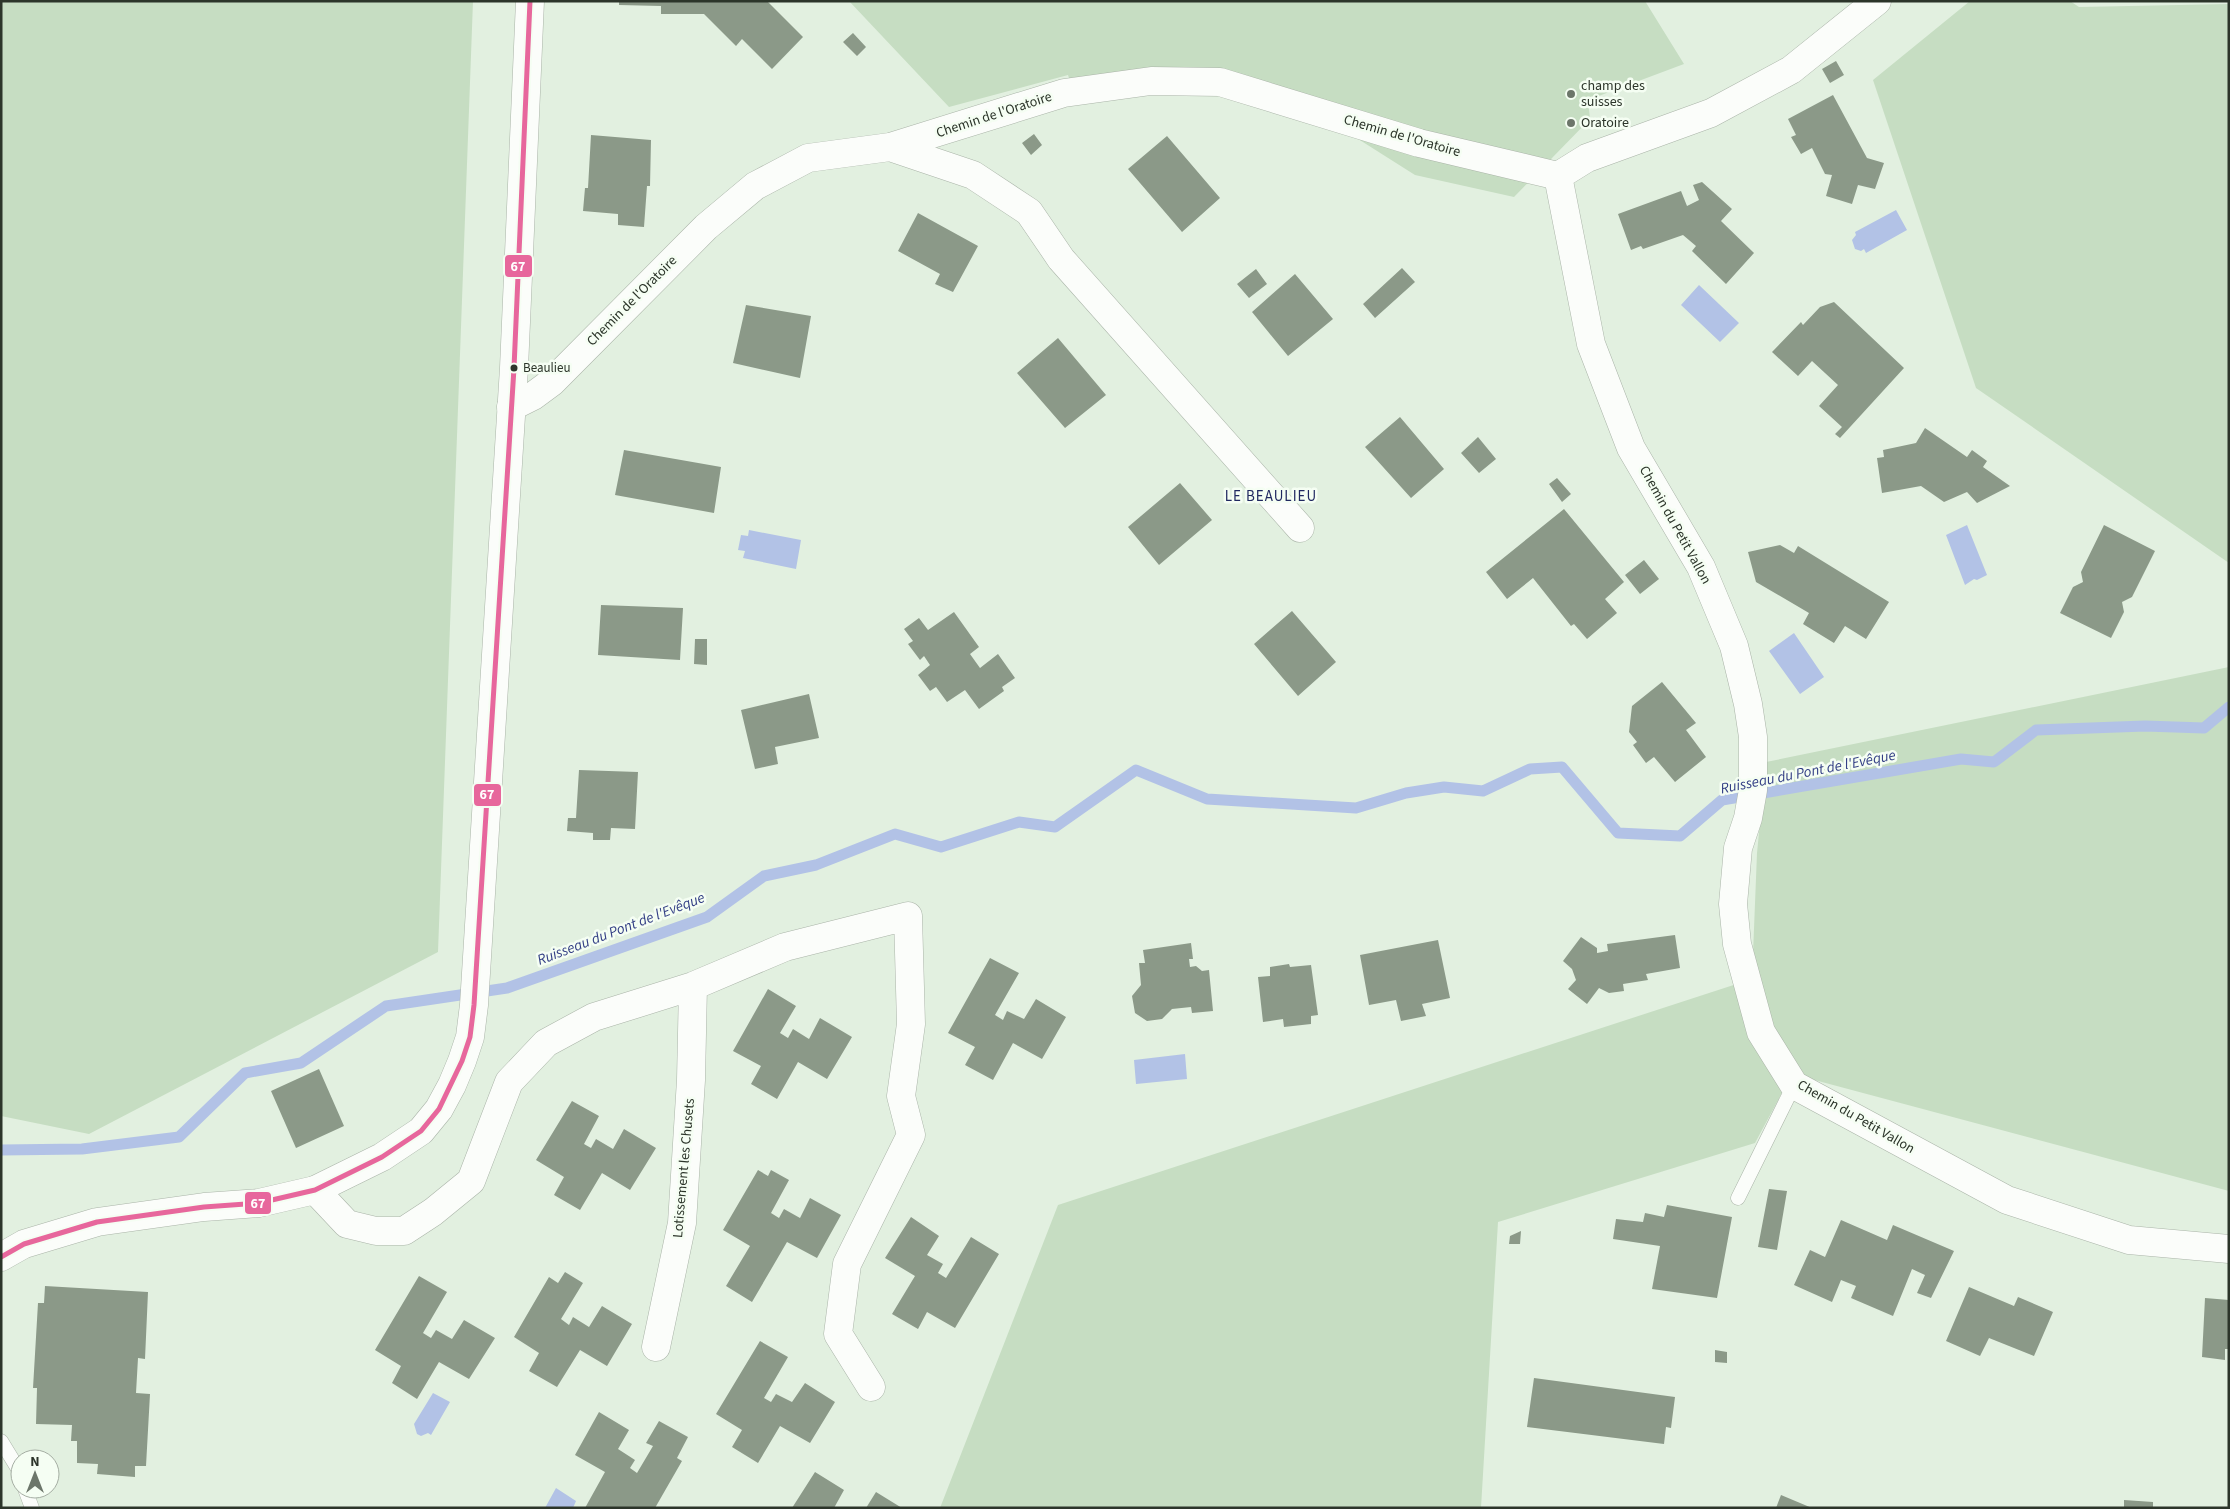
<svg xmlns="http://www.w3.org/2000/svg" width="2230" height="1509" viewBox="0 0 2230 1509" font-family="'Source Sans 3',sans-serif">
<style>
.green{fill:#c6ddc2}
.water{fill:#b2c2e6}
.lines{fill:none;stroke-linecap:round;stroke-linejoin:round}
.stream{stroke:#b2c2e6;stroke-width:11}
.building{fill:#8b9988}
.lane-casing{stroke:#aab4a8;stroke-width:15}
.street-casing{stroke:#aab4a8;stroke-width:29}
.secondary-casing{stroke:#aab4a8;stroke-width:29}
.lane{stroke:#fbfdfa;stroke-width:14}
.street{stroke:#fbfdfa;stroke-width:28}
.secondary{stroke:#fbfdfa;stroke-width:28}
.bus-1-casing{stroke:#f5fef3;stroke-width:9}
.bus-1{stroke:#e7679c;stroke-width:5}
.poi-dot{fill:#6c766a;stroke:#f5fef3;stroke-width:2}
.bus-dot{fill:#2c352a;stroke:#f5fef3;stroke-width:2}
.labels{text-anchor:middle;dominant-baseline:central;stroke-width:5;stroke-linejoin:round;paint-order:stroke}
.bus-label{font-size:13px;fill:#2c352a;stroke:#f5fef3;text-anchor:start}
.poi-label{font-size:14px;fill:#2c352a;stroke:#f5fef3;text-anchor:start}
.street-label{font-size:14px;fill:#2c352a;stroke:#f5fef3}
.neighbourhood-label{font-size:15px;letter-spacing:1px;fill:#202860;stroke:#f5fef3}
.water-label{font-size:15px;font-style:italic;fill:#333f85;stroke:#f5fef3}
.line-badge{stroke:#f5fef3;stroke-width:2}
.badge-label{font-size:14px;text-anchor:middle;font-weight:bold;fill:#fff}
</style>
<rect width="100%" height="100%" fill="#e2f0e0"/>
<path class="green" d="M1 1H473L438 952 89 1134 1 1116Z
M849 1H1645L1684 64 1588 100 1590 119 1514 197 1415 175 1287 94 1071 84 1068 75 949 107Z
M1970 1H2070L2079 7 2229 4V563L1976 388 1873 80Z
M2229 667V1191L1792 1074 1755 1143 1498 1222 1481 1508H940L1058 1205 1752 979 1757 853 1766 762Z"/>
<path class="water" d="M1896 210 1907 230 1866 253 1864 249 1861 251 1855 249 1852 240 1856 235 1855 232Z
M1699 285 1739 323 1720 342 1681 305Z
M1967 525 1987 575 1977 580 1974 579 1965 585 1946 535Z
M749 530 801 540 796 569 743 558 745 551 738 550 741 535 748 536Z
M1794 633 1824 677 1800 694 1769 651Z
M1185 1054 1187 1079 1136 1084 1134 1060Z
M433 1393 450 1402 431 1435 428 1433 421 1436 417 1434 414 1424Z
M556 1488 576 1501 573 1508H545Z"/>
<g class="lines">
<path class="stream" d="M1 1150 82 1149 179 1137 245 1073 301 1063 386 1006 507 988 707 917 764 876 816 865 895 834 941 847 1019 822 1055 827 1136 770 1207 799 1356 808 1406 793 1444 787 1483 791 1530 769 1562 767 1618 833 1680 836 1722 800 1961 759 1994 762 2036 730 2145 726 2204 728 2229 707"/>
</g>
<path class="building" d="M619 1H767L803 37 772 69 742 39 736 46 704 14H661V6L619 5Z
M853 33 866 47 857 56 843 42Z
M1836 61 1844 75 1830 83 1822 69Z
M1833 95 1867 158 1884 163 1875 189 1858 185 1852 204 1826 196 1832 175 1825 174 1812 148 1801 154 1791 137 1796 135 1788 119Z
M1034 134 1042 145 1031 155 1022 143Z
M591 135 651 140 650 186H647L644 227 618 225V214L583 211 585 188H588Z
M1167 136 1220 198 1182 232 1128 169Z
M1702 182 1732 209 1721 221 1754 253 1726 284 1692 251 1696 246 1683 235 1643 249 1641 246 1631 250 1618 214 1681 191 1687 206 1699 200 1693 185Z
M918 213 978 246 953 292 935 284 940 274 898 251Z
M1402 268 1415 282 1375 318 1363 304Z
M1256 269 1267 284 1249 298 1237 284Z
M1295 274 1333 319 1288 356 1252 312Z
M1834 302 1904 368 1840 438 1835 434 1842 427 1819 406 1838 385 1812 361 1798 376 1772 352 1801 322 1803 325 1820 307Z
M746 305 811 316 800 378 733 363Z
M1058 338 1106 395 1065 428 1017 373Z
M1400 417 1444 469 1411 498 1365 447Z
M1925 428 1967 457 1972 450 1987 461 1983 467 2010 486 1977 503 1967 492 1944 502 1921 486 1882 493 1877 458 1884 457 1883 450 1916 443Z
M1478 437 1496 459 1479 473 1461 453Z
M624 450 721 467 714 513 615 495Z
M1557 478 1571 494 1562 502 1549 484Z
M1180 483 1212 520 1159 565 1128 527Z
M1564 509 1624 582 1605 599 1617 613 1587 639 1574 624 1571 626 1533 578 1507 599 1486 572Z
M2104 525 2155 551 2132 597 2122 602 2124 612 2111 638 2060 613 2073 587 2083 582 2081 572Z
M1780 545 1794 553 1798 546 1889 602 1866 639 1845 626 1834 643 1803 624 1809 613 1756 582 1748 552Z
M1644 560 1659 579 1640 594 1625 575Z
M601 605 683 608 680 660 598 655Z
M1292 611 1336 662 1298 696 1254 644Z
M954 612 979 647 970 654 980 668 998 654 1015 678 1002 687 1004 691 979 709 965 690 947 702 936 687 930 691 918 675 930 665 924 656 920 660 908 644 913 641 904 629 919 618 928 630Z
M695 639H707V665L694 664Z
M1662 682 1696 723 1686 730 1706 757 1675 782 1654 757 1646 763 1633 745 1637 742 1629 732 1632 706Z
M809 694 819 738 775 747 778 764 755 769 741 710Z
M579 770 638 772 635 829 611 828 610 840H593V833L567 831 568 818H576Z
M1675 935 1680 968 1646 974 1648 980 1623 984 1624 991 1609 993 1599 988 1587 1004 1568 989 1576 980 1572 969 1563 961 1581 937 1597 948V953L1608 951 1607 944Z
M1438 940 1450 998 1422 1004 1426 1016 1401 1021 1396 1000 1369 1005 1360 955Z
M1191 943 1193 959H1189L1190 967 1196 966 1202 971 1209 970 1213 1011 1192 1013 1191 1007 1172 1009 1162 1019 1147 1021 1135 1013 1132 996 1141 985 1139 963H1145L1143 950Z
M990 958 1019 973 995 1015 1003 1020 1007 1011 1024 1019 1036 999 1066 1017 1042 1059 1013 1043 993 1080 965 1065 975 1047 948 1033Z
M1289 964 1290 967 1311 965 1318 1015 1311 1016V1024L1284 1027 1283 1019 1263 1022 1258 977 1270 976V967Z
M768 989 796 1006 780 1033 788 1038 793 1029 809 1039 820 1018 852 1037 827 1079 798 1062 777 1099 751 1084 761 1066 733 1051Z
M319 1069 344 1126 296 1148 271 1091Z
M572 1101 599 1116 584 1144 591 1148 596 1139 613 1149 624 1129 656 1148 630 1190 602 1173 580 1210 554 1195 564 1177 536 1160Z
M758 1170 768 1176 771 1170 789 1180 771 1213 779 1218 784 1209 800 1218 810 1198 841 1215 817 1258 787 1242 752 1302 726 1286 750 1246 723 1230Z
M1769 1189 1787 1191 1777 1250 1758 1247Z
M1667 1205 1732 1217 1717 1298 1652 1289 1660 1246 1613 1239 1616 1219 1643 1222 1645 1213 1664 1217Z
M911 1217 939 1236 927 1255 943 1264 938 1273 946 1278 971 1237 999 1254 955 1328 927 1312 918 1329 892 1314 915 1276 885 1258Z
M1841 1220 1887 1240 1893 1225 1954 1251 1931 1298 1917 1293 1925 1275 1912 1269 1893 1316 1851 1298 1856 1286 1841 1280 1832 1302 1794 1285 1810 1250 1825 1257Z
M1521 1231 1520 1244H1509L1510 1236Z
M565 1272 583 1283 561 1319 569 1325 573 1317 589 1327 602 1306 632 1324 607 1366 580 1350 557 1387 529 1371 539 1353 514 1337 549 1277 558 1283Z
M419 1276 447 1292 423 1333 431 1338 436 1330 452 1339 464 1320 495 1338 469 1379 439 1362 417 1399 392 1383 401 1366 375 1350Z
M45 1286 148 1292 145 1359 138 1358 136 1393 150 1394 146 1466H135V1477L97 1474 98 1464 77 1463V1441H71L72 1425 36 1424 37 1388H33L38 1303H44Z
M1969 1287 2014 1306 2018 1297 2053 1312 2034 1356 1989 1338 1980 1356 1946 1341Z
M2205 1298 2229 1300V1349H2225V1360L2202 1357Z
M760 1341 788 1357 764 1398 771 1402 776 1394 792 1402 805 1383 835 1402 810 1443 780 1426 758 1463 732 1447 742 1430 716 1414Z
M1715 1350 1727 1352V1363L1715 1362Z
M1534 1378 1675 1397 1671 1428 1666 1427 1664 1444 1527 1427Z
M599 1412 629 1430 618 1449 635 1460 630 1468 637 1473 653 1446 646 1443 659 1421 688 1437 677 1458 682 1461 655 1508H585L605 1472 575 1455Z
M815 1472 844 1490 834 1508H792Z
M876 1492 902 1508H866Z
M1781 1495 1812 1508H1776Z
M2124 1500 2153 1502V1508H2124Z"/>
<g class="lines">
<defs>
<path id="lane" d="M1738 1198 1794 1085
M1 1441 20 1472
M25 1489 32 1508"/>
<path id="street" d="M890 147 973 175 1029 212 1061 259 1300 528
M1558 176 1591 344 1631 448 1701 567 1734 646 1748 704 1753 737V790L1748 818 1738 848 1733 904 1737 944 1761 1032 1794 1085 2007 1200 2129 1240 2229 1249
M511 407 533 396 552 382 706 227 755 186 808 158 890 147 1064 93 1151 81 1220 82 1419 143 1558 176 1587 158 1711 113 1791 70 1877 1
M315 1190 347 1224 376 1231H404L433 1212 471 1181 509 1082 546 1043 594 1017 693 986 785 947 908 916 911 1024 901 1096 911 1135 847 1264 838 1334 871 1387
M656 1347 682 1223 691 1080 693 986"/>
<path id="secondary" d="M1 1257 24 1244 97 1222 204 1207 259 1203 315 1190 382 1157 421 1131 439 1109 452 1085 462 1061 470 1037 474 1005 514 368 530 1"/>
</defs>
<use href="#lane" class="lane-casing"/>
<use href="#street" class="street-casing"/>
<use href="#secondary" class="secondary-casing"/>
<use href="#lane" class="lane"/>
<use href="#street" class="street"/>
<use href="#secondary" class="secondary"/>
<defs>
<path id="bus-1" d="M1 1257 24 1244 97 1222 204 1207 259 1203 315 1190 382 1157 421 1131 439 1109 462 1061 470 1037 474 1005 514 368 530 1"/>
</defs>
<use href="#bus-1" class="bus-1-casing"/>
<use href="#bus-1" class="bus-1"/>
</g>
<g class="poi-dot">
<circle cx="1571" cy="94" r="5"/>
<circle cx="1571" cy="123" r="5"/>
</g>
<circle class="bus-dot" cx="514" cy="368" r="4.5"/>
<g class="labels">
<g class="bus-label">
<text x="523" y="368">Beaulieu</text>
</g>
<g class="poi-label">
<text x="1581" y="86">champ des<tspan x="1581" dy="16">suisses</tspan></text>
<text x="1581" y="123">Oratoire</text>
</g>
<g class="street-label">
<text transform="translate(994 115) rotate(-18)">Chemin de l'Oratoire</text>
<text transform="translate(1402 136) rotate(16)">Chemin de l'Oratoire</text>
<text transform="translate(632 301) rotate(-45)">Chemin de l'Oratoire</text>
<text transform="translate(1675 525) rotate(61)">Chemin du Petit Vallon</text>
<text transform="translate(1856 1117) rotate(30)">Chemin du Petit Vallon</text>
<text transform="translate(684 1168) rotate(-85)">Lotissement les Chusets</text>
</g>
<g class="neighbourhood-label">
<text x="1271" y="496">LE BEAULIEU</text>
</g>
<g class="water-label">
<text transform="translate(1808 772) rotate(-11)">Ruisseau du Pont de l'Evêque</text>
<text transform="translate(621 929) rotate(-21)">Ruisseau du Pont de l'Evêque</text>
</g>
</g>
<g class="line-badge">
<rect x="504" y="254" width="29" height="24" rx="5" fill="#e7679c"/>
<rect x="473" y="783" width="29" height="24" rx="5" fill="#e7679c"/>
<rect x="244" y="1191" width="28" height="24" rx="5" fill="#e7679c"/>
</g>
<g class="badge-label">
<text x="518" y="271">67</text>
<text x="487" y="799">67</text>
<text x="258" y="1208">67</text>
</g>
<rect width="2230" height="1509" fill="none" stroke="#2c352a" stroke-width="5"/>
<g transform="translate(35 1474)"><circle r="24" fill="#f5fef3" stroke="#a5aea3"/>
<path d="M0-4L9 19L0 12L-9 19Z" fill="#6c766a"/>
<text y="-8" font-size="14" font-weight="bold" text-anchor="middle" fill="#2c352a">N</text>
</g>
</svg>
